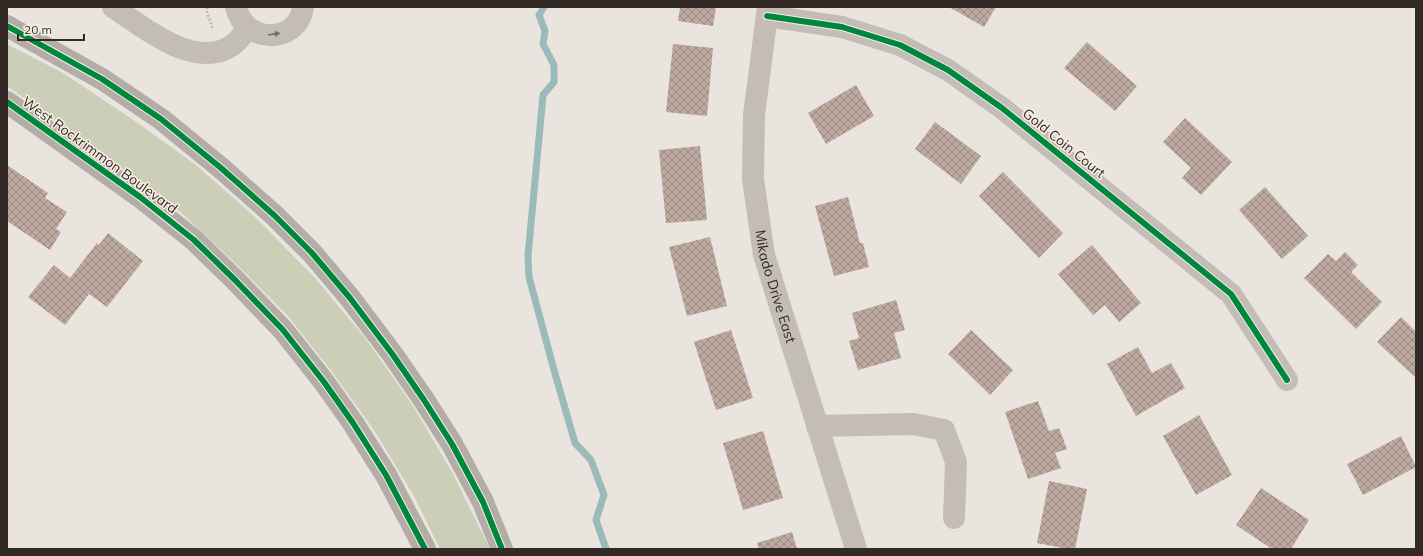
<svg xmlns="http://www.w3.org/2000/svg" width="1423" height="556" viewBox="0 0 1423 556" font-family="Mulish,sans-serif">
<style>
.grass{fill:#cbcfb8}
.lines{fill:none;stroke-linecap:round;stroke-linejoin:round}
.stream{stroke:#9abbba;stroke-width:7}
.building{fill:url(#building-cross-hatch)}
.path{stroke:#bcb5af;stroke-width:2.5;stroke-dasharray:2 2;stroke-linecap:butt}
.minor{stroke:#c3bcb7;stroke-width:22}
.secondary{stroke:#b4ada7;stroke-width:22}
.cycleway-casing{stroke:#f8efe4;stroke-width:8}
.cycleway{stroke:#00873e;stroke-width:6}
.oneway{fill:#746c67}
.labels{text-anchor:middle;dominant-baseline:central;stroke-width:3;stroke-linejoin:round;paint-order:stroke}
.street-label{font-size:14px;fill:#332a26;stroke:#f8efe4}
</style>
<defs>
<pattern id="building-cross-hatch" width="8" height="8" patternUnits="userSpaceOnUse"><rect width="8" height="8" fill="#bda9a0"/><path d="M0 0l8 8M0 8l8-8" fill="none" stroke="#9a8a82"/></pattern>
</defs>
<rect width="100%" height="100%" fill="#eae4de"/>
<path class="grass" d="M7 44 63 73 132 119 196 165 257 219 315 278 365 338 413 406 452 472 490 549H440L415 498 376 433 333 373 287 315 233 261 179 211 112 161 7 86Z"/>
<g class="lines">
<path class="stream" d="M544 7 539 15 545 31 543 44 554 65V82L543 95 528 256 529 277 554 370 575 443 591 460 604 495 596 520 606 549"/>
</g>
<path class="building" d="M680 7H716L713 26 678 21Z
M949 7H996L984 27Z
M1087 42 1137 86 1115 111 1064 68Z
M673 44 713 48 707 116 666 112Z
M856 85 874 116 826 144 808 113Z
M1185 118 1232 162 1201 195 1182 178 1191 168 1163 142Z
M935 122 981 156 961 184 915 149Z
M700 146 707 220 666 223 659 150Z
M7 165 48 193 45 198 67 212 56 229 61 232 50 250 7 221Z
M1003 172 1063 233 1039 258 979 196Z
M1265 187 1308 236 1282 259 1239 210Z
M848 197 860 243H863L869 267 834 276 815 206Z
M108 233 143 261 107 307 89 294 65 325 28 297 54 265 70 278 97 243 99 245Z
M710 237 727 306 687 316 669 247Z
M1092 245 1141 303 1119 322 1105 305 1093 315 1058 274Z
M1345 252 1358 265 1351 272 1382 302 1356 329 1304 278 1328 254 1336 261Z
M896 300 905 330 894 333 901 358 858 370 849 341 859 338 852 313Z
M1401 317 1416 332V378L1377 342Z
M731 330 753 398 716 410 694 342Z
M971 330 1013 370 990 395 948 354Z
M1138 347 1152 373 1171 363 1185 388 1136 416 1107 364Z
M1038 401 1049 431 1059 428 1067 449 1055 453 1061 468 1028 479 1005 412Z
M1199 415 1232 475 1196 495 1163 436Z
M763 431 783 498 743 510 723 443Z
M1401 436 1416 467 1363 495 1347 464Z
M1049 481 1087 489 1075 549H1068L1037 543Z
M1261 488 1309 520 1291 549H1272L1236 525Z
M792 532 797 549H759L757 543Z"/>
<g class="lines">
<path class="path" d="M207 7V12L213 30"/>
<g class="minor">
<path d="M113 7C143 27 194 70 231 46 238 42 243 34 248 28"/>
<path d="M236 7C244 44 298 45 303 7"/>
<path id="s1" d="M768 7 754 115 753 179 764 255 856 549"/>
<path d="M767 16 842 27 900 45 948 70 1002 108 1231 294 1287 380"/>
<path d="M817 426 913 424 944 430 956 462 954 518"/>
</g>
<path class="secondary" d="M7 26 102 79 161 119 221 168 275 216 312 253 350 298 393 355 424 400 452 444 483 502 502 549
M7 102 140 197 194 240 235 280 283 330 324 382 353 423 386 475 425 549"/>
<defs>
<path id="cycleway" d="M767 16 842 27 900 45 948 70 1002 108 1231 294 1287 380
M7 26 102 79 161 119 221 168 275 216 312 253 350 298 393 355 424 400 452 444 483 502 502 549
M7 102 140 197 194 240 235 280 283 330 324 382 353 423 386 475 425 549"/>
</defs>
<use href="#cycleway" class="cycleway-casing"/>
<use href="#cycleway" class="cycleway"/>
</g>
<defs><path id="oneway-solid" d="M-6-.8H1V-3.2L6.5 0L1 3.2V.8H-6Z"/></defs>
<use class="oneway" href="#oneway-solid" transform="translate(274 34) rotate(-9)"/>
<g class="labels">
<g class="street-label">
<text transform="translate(1064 143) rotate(39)">Gold Coin Court</text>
<text transform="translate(100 155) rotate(36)">West Rockrimmon Boulevard</text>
<text stroke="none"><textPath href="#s1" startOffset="283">Mikado Drive East</textPath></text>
</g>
</g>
<rect width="1423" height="556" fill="none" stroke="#332a26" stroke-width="16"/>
<path d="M18 34v6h66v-6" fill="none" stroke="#332a26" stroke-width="2"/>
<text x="24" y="34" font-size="12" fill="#332a26" stroke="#f8efe4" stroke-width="3" paint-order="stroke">20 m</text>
</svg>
